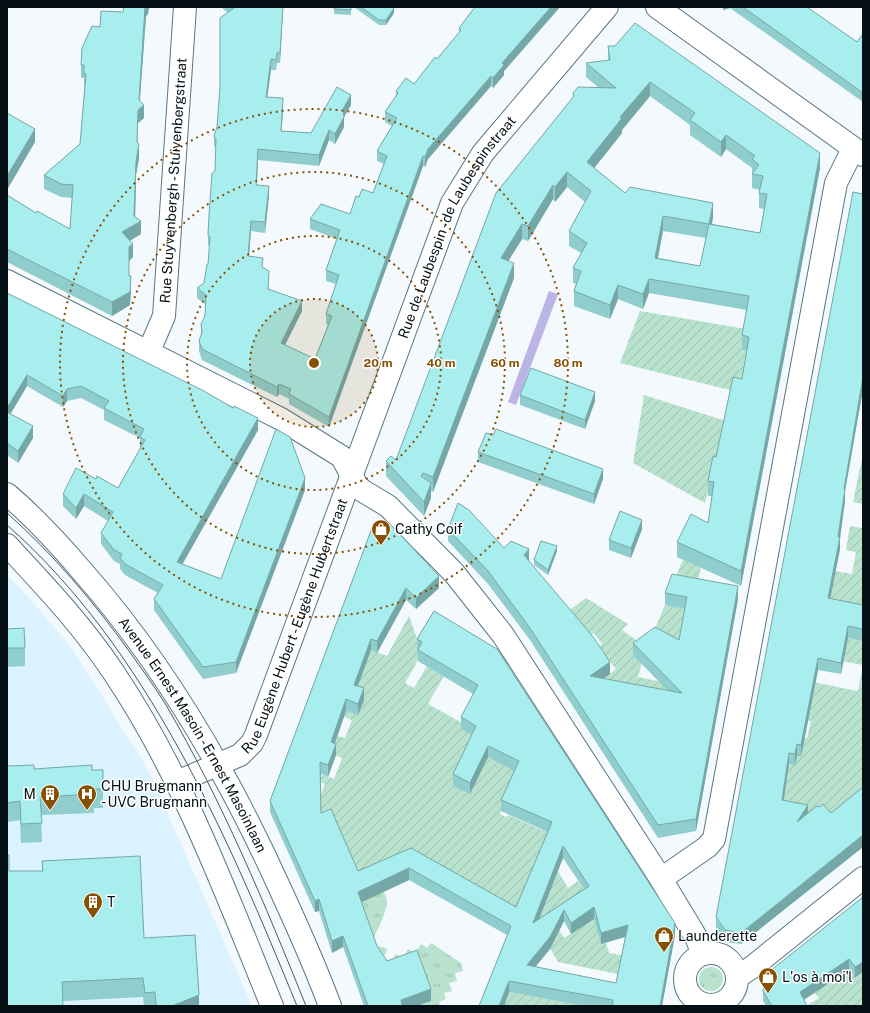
<svg xmlns="http://www.w3.org/2000/svg" width="870" height="1013" viewBox="0 0 870 1013" font-family="'Public Sans',sans-serif">
<style>
.built{fill:#dbf3fe}
.grass{fill:url(#grass-tufts)}
.garden{fill:url(#garden-furrows)}
.water{fill:#bcb4e5}
.lines{fill:none;stroke-linecap:round;stroke-linejoin:round}
.minor-casing{stroke:#5a7683;stroke-width:24}
.tertiary-casing{stroke:#5a7683;stroke-width:24}
.minor{stroke:#fff;stroke-width:22}
.tertiary{stroke:#fff;stroke-width:22}
.tram{stroke:#505a5d;stroke-width:1}
.wall{fill:#90cdcd;fill-rule:evenodd}
.shaded-wall{fill:#76a7a7}
.building{fill:#a8eeee;stroke:#76a7a7;fill-rule:evenodd}
.ring{fill:none;stroke:#875000;stroke-width:2;stroke-dasharray:2 4}
.labels{text-anchor:middle;dominant-baseline:central;stroke-width:3;stroke-linejoin:round;paint-order:stroke}
.street-label{font-size:14px;fill:#051014;stroke:#fff}
.poi-label{font-size:14px;fill:#051014;stroke:#fff;text-anchor:start}
.centre{fill:#875000;stroke:#fff;stroke-width:2}
.ring-label{font-size:12px;text-anchor:middle;font-weight:bold;fill:#875000;stroke:#fff;stroke-width:3;stroke-linejoin:round;paint-order:stroke}
</style>
<defs>
<pattern id="grass-tufts" width="24" height="20" patternUnits="userSpaceOnUse"><rect width="24" height="20" fill="#b8e2cd"/><path d="M3 7l-1-3M5 7V3M7 7l1-3M15 17l-1-3M17 17v-4M19 17l1-3" fill="none" stroke="#9dc1af"/></pattern>
<pattern id="garden-furrows" width="10" height="10" patternUnits="userSpaceOnUse"><rect width="10" height="10" fill="#b8e2cd"/><path d="M-1 1l2-2M0 10L10 0M9 11l2-2" fill="none" stroke="#9dc1af"/></pattern>
</defs>
<rect width="100%" height="100%" fill="#f3f9fc"/>
<path class="built" d="M7 575 39 609 75 653 142 760 152 778 252 1006H7Z"/>
<path class="grass" d="M354 885 384 892C385 895 387 898 387 901 387 910 377 935 371 940Z
M431 943 461 963 463 971 455 973 457 981 449 983 452 991 444 993 446 999 439 1002 440 1006H416L431 1001 383 974 373 948 377 946 386 948 387 951 383 958 390 962 396 954 403 958 408 949 415 953 421 944 427 948Z
M699 979a12 12 0 1 1 24 0a12 12 0 1 1-24 0Z"/>
<path class="garden" d="M640 311 746 329 742 350 749 352 746 394 620 363Z
M644 395 726 421 705 503 633 463Z
M863 454V504L853 502Z
M863 521V617L828 610 835 571 852 574 856 552 846 550 850 526 862 528Z
M687 550 703 553 697 591 672 586Z
M586 598 628 624 622 630 646 647 638 677 667 683 663 703 614 688 606 677 616 669 607 658 594 651 602 644 594 633 584 641 567 612Z
M665 605 696 611 680 647 651 638Z
M409 616 422 653 405 683 414 688 427 666 444 676 428 704 464 724 485 707 488 757 519 773 500 814 506 817 508 815 542 830 554 829 516 919 411 859 354 885 321 825V794L325 784 320 782 322 775 334 779 342 758 331 754 337 736 345 738 352 720 344 717 346 711 358 715 364 700 353 696 371 650 387 656Z
M820 633 863 641V788L828 822 782 812 784 797 780 796 789 765H795L797 756 801 757 804 738H807L811 721 805 720 812 682 858 691 863 665 814 656Z
M558 871 568 888 578 881 589 897 553 921 564 938 597 917 621 934 606 943 609 953 627 956 623 975 558 962 550 948 530 942Z
M850 971 856 978 863 972V1006H806L819 998 811 989 828 976 834 984Z
M509 992 584 1006H504Z"/>
<path class="water" d="M549 291 558 294 516 405 508 402Z"/>
<g class="lines">
<defs>
<g id="minor">
<path d="M657 7 863 155"/>
<path d="M7 281 281 419 342 457 357 486 363 491 388 506 454 573 503 635 661 879 696 937 703 954"/>
<path id="s1" d="M149 351 164 316 185 7"/>
<path id="s2" d="M177 782 240 755 252 743 256 735 452 203 483 153 607 7"/>
<path d="M661 879 707 847 714 839 836 183 853 149"/>
<circle cx="711" cy="979" r="26"/>
<path d="M737 977 751 968 863 878"/>
</g>
<g id="tertiary">
<path id="s3" d="M7 494C34 517 59 544 82 571 166 666 230 777 282 893 299 930 316 968 330 1006"/>
<path d="M7 545C45 586 83 626 114 673 182 774 226 893 272 1006"/>
</g>
</defs>
<use href="#minor" class="minor-casing"/>
<use href="#tertiary" class="tertiary-casing"/>
<use href="#minor" class="minor"/>
<use href="#tertiary" class="tertiary"/>
<path class="tram" d="M7 513C53 554 93 601 129 651 141 668 155 687 166 705 222 801 265 904 306 1006
M7 525C147 648 228 837 297 1006"/>
</g>
<path class="wall" d="M124 7H149L148 14 146 16 140 101 144 118 138 123 137 142 139 158 136 175 135 217 141 234 130 241 133 257 129 261V276L131 290 130 305 112 316 7 262V195L36 213 70 229 72 198 61 197 44 189V175L80 144 85 87H84V78H81V65L100 27 123 12Z
M223 7H283L280 63H277L276 70H271L267 97 283 109 281 131 311 133 351 105 344 117V127L335 144 329 140 319 166 258 160 257 185 269 196 265 233 251 231 249 256 263 268 269 289 302 311 285 345 315 359 328 325 326 324V314L336 284 326 281V270L337 239 310 229V219L350 214 359 197 373 193 384 164 377 161V151L392 126 385 122V112L396 97V91L414 84 437 59 459 33V28L475 7H474H560L504 71V75L493 88 491 86 428 159 425 167 423 166 329 427 289 404V399L279 394 277 397 202 360 199 351V341L201 336V324L205 316V304L197 298V288L204 283 208 264 210 246 208 245V235L215 171 216 148 214 146V136L217 127 227 12 223 9Z
M334 7H351V15L334 14Z
M354 7H393L394 13 386 25H379Z
M723 7H807L857 42 863 34V102L730 8 723 10Z
M608 46 820 168 741 586 677 557V542L708 523 712 496H708V481L742 379 747 351 742 350V335L747 310 649 293 643 309 618 299 610 319 574 306V291L576 284 573 283V268L581 253 569 246V231L585 202 567 187 555 202 553 199 528 241 522 239 508 261 514 278 433 492 431 491V498L424 516 386 476V461L396 460 573 97V93L599 88 586 77V63L608 61ZM650 96 690 125V135L721 157 726 149 752 168V188L760 190 759 193V208L764 209 760 233 712 224 713 217 625 193 594 168 622 133V130ZM663 231 706 238 700 266 658 258Z
M863 194V389L845 491V501L840 538V549L830 599 863 605V641L848 638 841 674 818 670 801 757 797 756 795 766 789 764 783 800 808 813H831L863 787V847L741 944 725 942 716 929V917Z
M7 293 258 430 182 564 221 579 305 490 236 673 203 679 154 610V599L158 593 125 575 120 569V564L114 561 101 544V533L108 521 84 506 76 519 63 506V494L96 479 118 488 140 449V438L104 420V410L81 398 67 401 63 407 27 386 10 414 33 438 18 463 7 455Z
M520 395 595 401 585 429 520 405Z
M478 452 603 479 594 504 478 462Z
M372 528 439 588 416 609 406 600 377 653 371 650 358 686 364 700 358 715 346 711 335 743 336 755 328 777 321 774V813L358 871 411 848 516 907 548 832 501 811V800L514 771 488 757 470 794 453 786V774L472 735 461 729V717L473 694 418 661 417 639 434 611 675 935 662 1006H584L509 992 504 1006H479L507 935 409 880 361 902 377 946 387 961 431 1001 416 1006H364L343 947 332 953 319 911 315 912 270 812V801ZM563 858 584 889 539 919ZM594 919 601 944 625 937 616 983 535 967 550 949 564 921 571 934Z
M448 529 504 548 529 561 610 674 604 679 667 690 633 655V643L679 640 685 609 665 605V593L738 599 696 831 658 838 530 640 488 584 448 541Z
M642 529 631 558 609 550V540Z
M557 551 548 575 534 565V560Z
M7 629 25 648V666L7 667Z
M7 766 34 769 92 770 103 789V808H94V813L41 815 42 842 21 843 20 820 7 822Z
M42 861 144 938 199 1006H144L143 997 63 1001 9 871H42Z
M863 897 855 978 849 970 804 1000 807 1006H766L763 1001V991Z"/>
<path class="shaded-wall" d="M145 7H149L148 14 146 16 139 109 144 105V118L138 123 137 155V142L139 100Z
M283 7 280 63V53Z
M551 7H560L504 71V75L493 88V78L502 63Z
M723 7H730V8L723 10Z
M394 8V13L386 25V20Z
M271 59V70L266 107V97Z
M491 76V86L428 159 425 167V157L428 149Z
M650 82V96L622 130V133L615 142 587 177V162L620 117Z
M351 95V105L344 117V127L335 144V134L343 109Z
M283 98V109L281 141V131Z
M35 129V142L7 190V176Z
M329 130V140L319 166V155Z
M726 135V149L721 157V142Z
M139 144V158L136 175 135 225 141 221V234L122 245V232L136 161Z
M258 149V160L256 195V185Z
M820 153V168L741 586V571Z
M423 156V166L329 427V417Z
M567 172V187L555 202V187Z
M553 185V199L528 241V226Z
M269 186V196L265 233V222Z
M713 203V217L709 238V224Z
M663 216V231L655 272V258Z
M251 221V231L248 267V256Z
M522 224V239L501 273V258Z
M133 244V257L129 261V247Z
M514 263V278L433 492V477Z
M131 276V290L130 305 112 316V302Z
M649 279V293L643 309V294Z
M618 285V299L610 319V305Z
M302 301V311L281 353V343Z
M27 375V386L7 420V408Z
M863 377V389L845 491V501L840 538V549L828 610V598L838 537 844 489Z
M279 384V394L277 397V387Z
M67 389V401L63 407V396Z
M595 392V401L585 429V420Z
M258 418V430L177 574V562Z
M33 426V438L18 463V451Z
M603 469V479L594 504V494Z
M305 478V490L236 673V662Z
M431 483V498L424 516V502Z
M84 494V506L76 519V508Z
M642 520V529L631 558V548Z
M557 546V551L548 575V570Z
M529 549V562L524 555Z
M439 576V588L416 609V598Z
M738 586V599L696 831V819Z
M406 588V600L377 653V641Z
M848 626V638L841 674V663Z
M371 639V650L354 696V685Z
M818 658V670L801 757V745Z
M610 662V674L590 689V676Z
M364 688V700L358 715V704Z
M346 699V711L331 754V742Z
M336 744V755L328 777V765Z
M797 744V756L795 766V754Z
M488 746V757L470 794V783Z
M789 753V764L782 812V800Z
M808 805V816L797 822Z
M863 835V847L741 944V933Z
M563 846V858L533 935V923Z
M409 868V880L358 904V892Z
M319 899V911L315 912V901Z
M594 907V919L571 934V923Z
M564 910V921L550 949 527 977V965Z
M675 923V935L662 1006H660Z
M628 925V936L601 944V933Z
M343 936V947L332 953V941Z
M849 959V970L800 1002V992Z
M863 962V972L855 978V967Z
M509 981V992L504 1006H499Z
M431 989V1001L416 1006H401V1000Z
M199 995V1006H172Z"/>
<path class="building" d="M124 7H145L139 100 144 105 138 110 137 142 139 144 136 161 134 216 141 221 122 232 133 244 129 247V276H131L130 292 112 302 7 249V195L36 213 37 211 70 229 73 185 61 184 44 175 80 144 86 74H84V65H81L82 48 92 26 100 27 101 11 123 12Z
M233 7H283L280 53H277L276 60 271 59 266 97 283 98 281 131 311 133 337 87 351 95 343 109 344 117 335 134 329 130 319 155 258 149 256 185 269 186 265 222 251 221 248 256 263 258 262 267 269 271 268 289 302 301 281 343 315 359 332 316 326 314 339 275 326 270 340 230 310 219 321 204 350 214 356 196 359 197 362 189 373 193 387 156 377 151 397 118 385 112 398 93 396 91 406 78 414 84 435 57 437 59 461 30 459 28 475 7H551L502 63 504 65 493 78 491 76 428 149 425 157 423 156 329 417 289 394 291 389 279 384 277 387 202 349 199 341 202 332 201 324 205 316 206 295 197 288 204 283 207 264H208L210 237 208 235 209 215 212 173 215 171 216 139 214 136 217 127 220 87V18L234 8Z
M334 7H351V10L334 9Z
M361 7H393L394 8 386 20H379Z
M743 7H807L857 42 863 34V93Z
M635 23 820 153 741 571 677 542 691 514 708 523 714 482 708 481 713 456 716 457 733 377 742 379 749 337 742 335 749 296 649 279 643 294 618 285 610 305 574 291 581 271 573 268 587 243 569 231 591 191 567 172 555 187 553 185 528 226 522 224 501 258 514 263 433 477 423 473 421 476 431 483 424 502 386 461 391 456 396 460 496 193 574 96 573 93 578 87 616 88 586 63 610 60 608 46H615ZM650 82 695 113 690 120 721 142 726 135 755 156 752 159 759 165 752 174 763 176 759 193 767 194 760 233 709 224 713 203 630 187 625 193 587 162 615 127 622 118 620 117ZM663 216 709 224 700 266 655 258Z
M7 113 35 129 7 176Z
M853 192 863 194V377L844 489H845L838 537H840L828 598 863 605V629L848 626 841 663 818 658 801 745 797 744 795 754 789 753 782 800 808 805 797 822 817 806 820 807 823 804 831 813 863 787V835L741 933 725 930 716 917Z
M7 293 204 391 233 408 234 406 258 418 177 562 221 579 276 429 290 437 305 478 236 662 203 667 154 599 163 585 125 564 120 558 122 554 114 550 101 533 113 512 84 494 76 508 63 494 76 468 96 479 97 476 118 488 145 440 140 437 144 429 104 408 109 401 81 386 67 389 63 396 27 375 7 408Z
M531 368 595 392 585 420 520 395Z
M7 412 33 426 18 451 7 443Z
M496 429 603 469 594 494 478 452 486 433 493 435Z
M458 503 469 510 504 548 511 541 529 549 524 555 594 638 610 662 590 676 682 693 633 643 655 627 679 640 687 597 665 593 672 574 738 586 696 819 658 825 530 628 488 571 448 529Z
M620 511 642 520 631 548 609 540Z
M390 524 439 576 416 598 406 588 377 641 371 639 354 685 364 688 358 704 346 699 331 742 336 744 328 765 320 762 321 813 331 809 358 871 411 848 516 907 552 822 501 800 519 761 488 746 470 783 453 774 476 726 461 717 478 685 418 650 422 642 417 639 434 611 497 649 675 923 660 1006H612L613 1000 509 981 499 1006H479L511 926 409 868 358 892 377 946 387 961 417 950 431 989 401 1000 402 1006H368L343 936 332 941 319 899 315 901 270 801 372 528ZM563 846 589 886 533 923ZM594 907 601 933 628 925 616 983 527 965 550 937 564 910 571 923Z
M541 541 557 546 548 570 534 560Z
M24 628 25 648H7V629Z
M34 765V769L92 765V770H103V789H94V794L40 797 42 823 21 824 20 801 7 803V766Z
M7 855H9V871H43L42 861 140 856 144 938 195 935 199 995 172 1006H156L155 992 145 993 143 978 62 982 63 1006H7Z
M863 897V962L855 967 849 959 800 992 807 1006H772L763 991 765 975Z"/>
<circle cx="314" cy="363" r="64" fill="#875000" fill-opacity=".12"/>
<g class="ring">
<circle cx="314" cy="363" r="64"/>
<circle cx="314" cy="363" r="127"/>
<circle cx="314" cy="363" r="191"/>
<circle cx="314" cy="363" r="254"/>
</g>
<defs>
<symbol id="shop-pin" viewBox="-11 -11 22 30"><path d="M0 17L-7.5 6A9.5 9.5 0 1 1 7.5 6Z" fill="#875000" stroke="#fff"/><path d="M-5-2.5h2.3a2.7 3.5 0 0 1 5.4 0H5L5.5 6h-11ZM-1.5-2.5h3a1.5 2.3 0 0 0-3 0Z" fill="#fff"/></symbol>
<symbol id="building-pin" viewBox="-11 -11 22 30"><path d="M0 17L-7.5 6A9.5 9.5 0 1 1 7.5 6Z" fill="#875000" stroke="#fff"/><path d="M-4-6H4V6H1V3H-1V6H-4ZM-2.5-4.3h1.7v1.8h-1.7ZM.8-4.3h1.7v1.8H.8ZM-2.5-1h1.7V.8h-1.7ZM.8-1h1.7V.8H.8Z" fill="#fff"/></symbol>
<symbol id="hospital-pin" viewBox="-11 -11 22 30"><path d="M0 17L-7.5 6A9.5 9.5 0 1 1 7.5 6Z" fill="#875000" stroke="#fff"/><path d="M-5-5h3v3.5h4V-5h3V5h-3V1.5h-4V5h-3Z" fill="#fff"/></symbol>
</defs>
<g fill-rule="evenodd">
<use href="#shop-pin" x="370" y="518" width="22" height="30"/>
<use href="#building-pin" x="39" y="783" width="22" height="30"/>
<use href="#hospital-pin" x="76" y="783" width="22" height="30"/>
<use href="#building-pin" x="82" y="891" width="22" height="30"/>
<use href="#shop-pin" x="653" y="925" width="22" height="30"/>
<use href="#shop-pin" x="757" y="966" width="22" height="30"/>
</g>
<g class="labels">
<g class="street-label">
<text stroke="none"><textPath href="#s1" startOffset="174">Rue Stuyvenbergh - Stuivenbergstraat</textPath></text>
<text stroke="none"><textPath href="#s2" startOffset="642">Rue de Laubespin - de Laubespinstraat</textPath></text>
<text stroke="none"><textPath href="#s2" startOffset="210">Rue Eugène Hubert - Eugène Hubertstraat</textPath></text>
<text stroke="none"><textPath href="#s3" startOffset="306">Avenue Ernest Masoin - Ernest Masoinlaan</textPath></text>
</g>
<g class="poi-label">
<text x="395" y="529">Cathy Coif</text>
<text x="101" y="786">CHU Brugmann<tspan x="101" dy="16">- UVC Brugmann</tspan></text>
<text x="36" y="794" text-anchor="end">M</text>
<text x="107" y="902">T</text>
<text x="678" y="936">Launderette</text>
<text x="782" y="977">L'os à moi'l</text>
</g>
</g>
<circle cx="314" cy="363" r="6" class="centre"/>
<g class="ring-label">
<text x="378" y="367">20 m</text>
<text x="441" y="367">40 m</text>
<text x="505" y="367">60 m</text>
<text x="568" y="367">80 m</text>
</g>
<rect width="870" height="1013" fill="none" stroke="#051014" stroke-width="16"/>
</svg>
